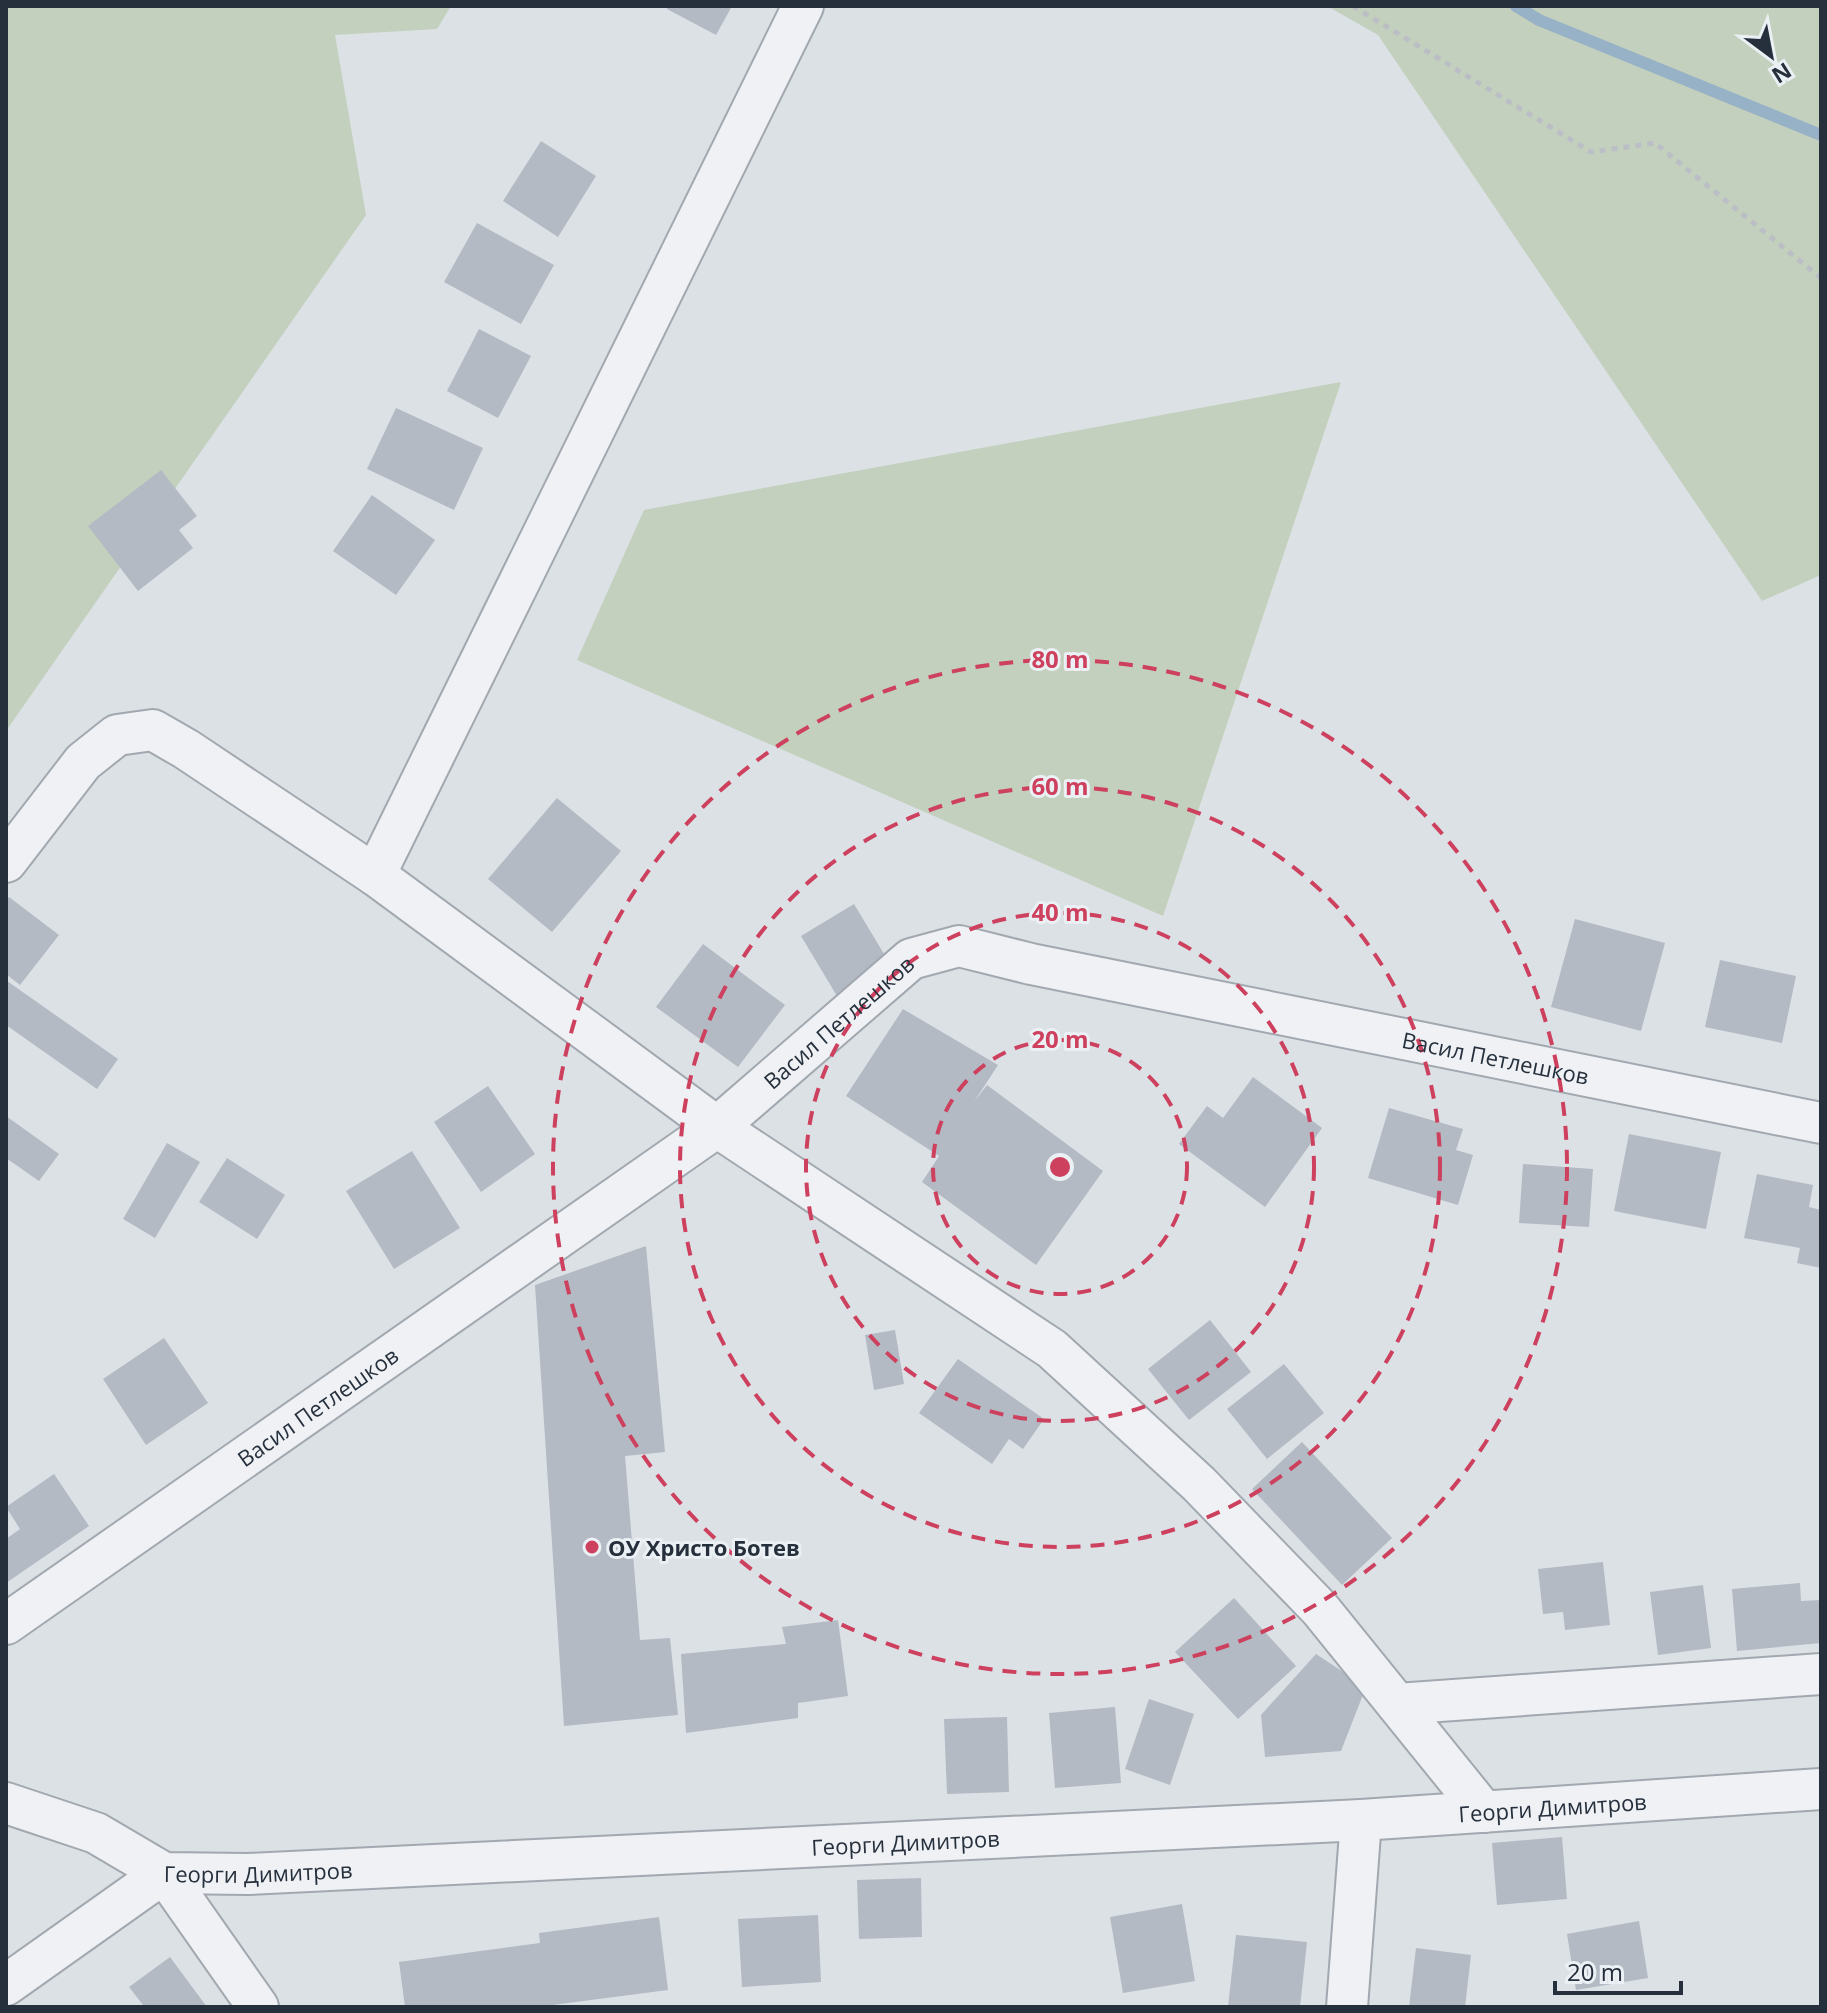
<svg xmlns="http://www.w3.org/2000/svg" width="1827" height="2013" viewBox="0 0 1827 2013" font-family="'Open Sans',sans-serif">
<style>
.green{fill:#c3d0bd}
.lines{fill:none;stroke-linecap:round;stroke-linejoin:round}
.stream{stroke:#97b1c7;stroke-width:12}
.building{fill:#b3bac3}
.street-casing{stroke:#a2a8b0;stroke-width:44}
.path{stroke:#bbbfc5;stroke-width:5;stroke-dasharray:6 6;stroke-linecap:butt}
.street{stroke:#eff1f5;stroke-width:40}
.ring{fill:none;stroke:#cd405e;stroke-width:4;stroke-dasharray:14 10}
.poi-dot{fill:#cd405e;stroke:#ebf0f4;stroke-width:3}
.labels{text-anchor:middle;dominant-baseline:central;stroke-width:6;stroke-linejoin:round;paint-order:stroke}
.street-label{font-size:22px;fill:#26303c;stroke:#ebf0f4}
.poi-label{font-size:22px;font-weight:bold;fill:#26303c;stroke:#ebf0f4;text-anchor:start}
.centre{fill:#cd405e;stroke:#ebf0f4;stroke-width:4}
.ring-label{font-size:24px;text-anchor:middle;font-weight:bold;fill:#cd405e;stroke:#ebf0f4;stroke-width:6;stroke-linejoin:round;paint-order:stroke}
</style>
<rect width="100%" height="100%" fill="#dce1e6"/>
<path class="green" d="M6 6H451L437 29 335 35 366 215 6 731Z
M1327 6H1821V575L1762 601 1378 35Z
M1341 382 1163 916 577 660 644 510Z"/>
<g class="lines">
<path class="stream" d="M1516 6 1539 20 1821 135"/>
</g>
<path class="building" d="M668 6H732L716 35 667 9Z
M541 141 596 176 558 237 503 201Z
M477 223 554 265 521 324 444 282Z
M479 329 531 356 498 418 447 391Z
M396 408 483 448 454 510 367 469Z
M161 470 197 516 179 530 193 548 138 591 88 526Z
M372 495 435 540 396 595 333 551Z
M557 798 621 851 552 932 488 879Z
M9 897 59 935 20 985 6 974V901Z
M854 904 890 964 837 996 801 936Z
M1575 919 1665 943 1641 1031 1551 1007Z
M703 944 785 1005 738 1067 656 1007Z
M1720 960 1796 976 1782 1043 1705 1027Z
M7 981 118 1059 97 1089 6 1025Z
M903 1009 998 1065 974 1102 987 1085 1103 1171 1036 1265 922 1182 939 1156 846 1096Z
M1253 1077 1322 1128 1265 1207 1179 1144 1207 1106 1223 1118Z
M488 1086 535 1154 481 1192 434 1122Z
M1389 1108 1463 1129 1456 1150 1473 1155 1458 1205 1368 1178Z
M6 1116 59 1154 39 1181 6 1158Z
M1629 1134 1721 1152 1706 1229 1614 1211Z
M167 1143 200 1162 155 1238 123 1219Z
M412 1151 460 1228 394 1269 346 1191Z
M227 1158 285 1195 257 1239 199 1202Z
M1523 1164 1593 1169 1589 1227 1519 1223Z
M1757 1174 1813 1185 1809 1207 1821 1210V1268L1797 1263 1800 1248 1744 1238Z
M646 1246 665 1452 625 1456 640 1640 670 1638 678 1715 564 1726 535 1285Z
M1210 1320 1251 1372 1189 1420 1148 1369Z
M895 1330 904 1384 874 1390 865 1335Z
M164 1338 208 1403 146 1445 103 1379Z
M958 1359 1044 1419 1023 1449 1009 1439 992 1464 919 1413Z
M1284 1364 1324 1413 1267 1459 1227 1409Z
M1302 1442 1392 1538 1342 1585 1252 1489Z
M54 1474 89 1526 6 1583V1539L20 1529 6 1507Z
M1603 1562 1610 1625 1565 1630 1563 1612 1543 1614 1538 1569Z
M1800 1583 1801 1601 1821 1600V1643L1737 1651 1732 1589Z
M1703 1585 1711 1648 1658 1655 1650 1592Z
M1234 1598 1296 1666 1238 1719 1175 1652Z
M838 1620 848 1696 798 1703V1718L686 1733 681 1654 786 1644 782 1627Z
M1316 1654 1366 1687 1341 1751 1265 1757 1261 1715Z
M1149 1699 1194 1714 1170 1785 1125 1769Z
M1115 1707 1121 1783 1055 1788 1049 1713Z
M1007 1717 1009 1792 947 1794 944 1719Z
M1562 1837 1567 1899 1497 1905 1492 1843Z
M921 1878 922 1937 859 1939 857 1880Z
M1182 1904 1195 1981 1123 1993 1110 1917Z
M818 1915 821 1982 742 1987 738 1919Z
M659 1917 668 1990 537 2007H405L399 1962 540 1943 539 1933Z
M1639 1921 1648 1978 1576 1990 1567 1934Z
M1236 1935 1307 1942 1300 2007H1228Z
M1416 1948 1471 1955 1465 2007H1409Z
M170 1957 207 2007H140L143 2005 129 1987Z"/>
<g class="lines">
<defs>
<g id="street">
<path d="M6 862 83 762 117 735 153 730 186 749 375 875 717 1127 1052 1349 1199 1484 1320 1609 1484 1812"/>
<path d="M375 875 803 6"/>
<path id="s1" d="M6 1624 717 1127 911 959 959 946 1031 964 1821 1123"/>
<path d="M1397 1704 1821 1674"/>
<path id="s2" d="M6 1803 96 1833 164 1873 248 1874 1361 1820 1821 1789"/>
<path d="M164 1873 258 2007"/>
<path d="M6 1985 164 1873"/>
<path d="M1347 2007 1361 1820"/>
</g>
</defs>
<use href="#street" class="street-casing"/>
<path class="path" d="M1353 6 1591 152 1655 143 1821 278"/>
<use href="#street" class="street"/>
</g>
<g class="ring">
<circle cx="1060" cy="1167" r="127"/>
<circle cx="1060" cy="1167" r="254"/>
<circle cx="1060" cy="1167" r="380"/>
<circle cx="1060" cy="1167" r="507"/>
</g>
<circle class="poi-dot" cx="592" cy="1547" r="8"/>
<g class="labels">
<g class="street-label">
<text stroke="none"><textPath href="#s1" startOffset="1028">Васил Петлешков</textPath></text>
<text stroke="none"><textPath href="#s1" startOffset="1722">Васил Петлешков</textPath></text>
<text stroke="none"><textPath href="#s1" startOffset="380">Васил Петлешков</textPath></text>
<text stroke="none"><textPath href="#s2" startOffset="1564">Георги Димитров</textPath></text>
<text stroke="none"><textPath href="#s2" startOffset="916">Георги Димитров</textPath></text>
<text stroke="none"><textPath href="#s2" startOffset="268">Георги Димитров</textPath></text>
</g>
<g class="poi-label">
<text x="608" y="1547">ОУ Христо Ботев</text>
</g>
</g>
<circle cx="1060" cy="1167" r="12" class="centre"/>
<g class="ring-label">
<text x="1060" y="668">80 m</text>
<text x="1060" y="795">60 m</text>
<text x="1060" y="921">40 m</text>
<text x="1060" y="1048">20 m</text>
</g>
<rect width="1827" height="2013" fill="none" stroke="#26303c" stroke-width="16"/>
<g transform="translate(1771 56) rotate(148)" stroke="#ebf0f4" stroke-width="6" paint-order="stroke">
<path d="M0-6L14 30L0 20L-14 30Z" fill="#26303c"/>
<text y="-12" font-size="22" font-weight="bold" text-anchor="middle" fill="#26303c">N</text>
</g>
<path d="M1555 1981v12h126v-12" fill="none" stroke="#26303c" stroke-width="4"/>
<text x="1567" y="1981" font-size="24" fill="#26303c" stroke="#ebf0f4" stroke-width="6" paint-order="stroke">20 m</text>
</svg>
